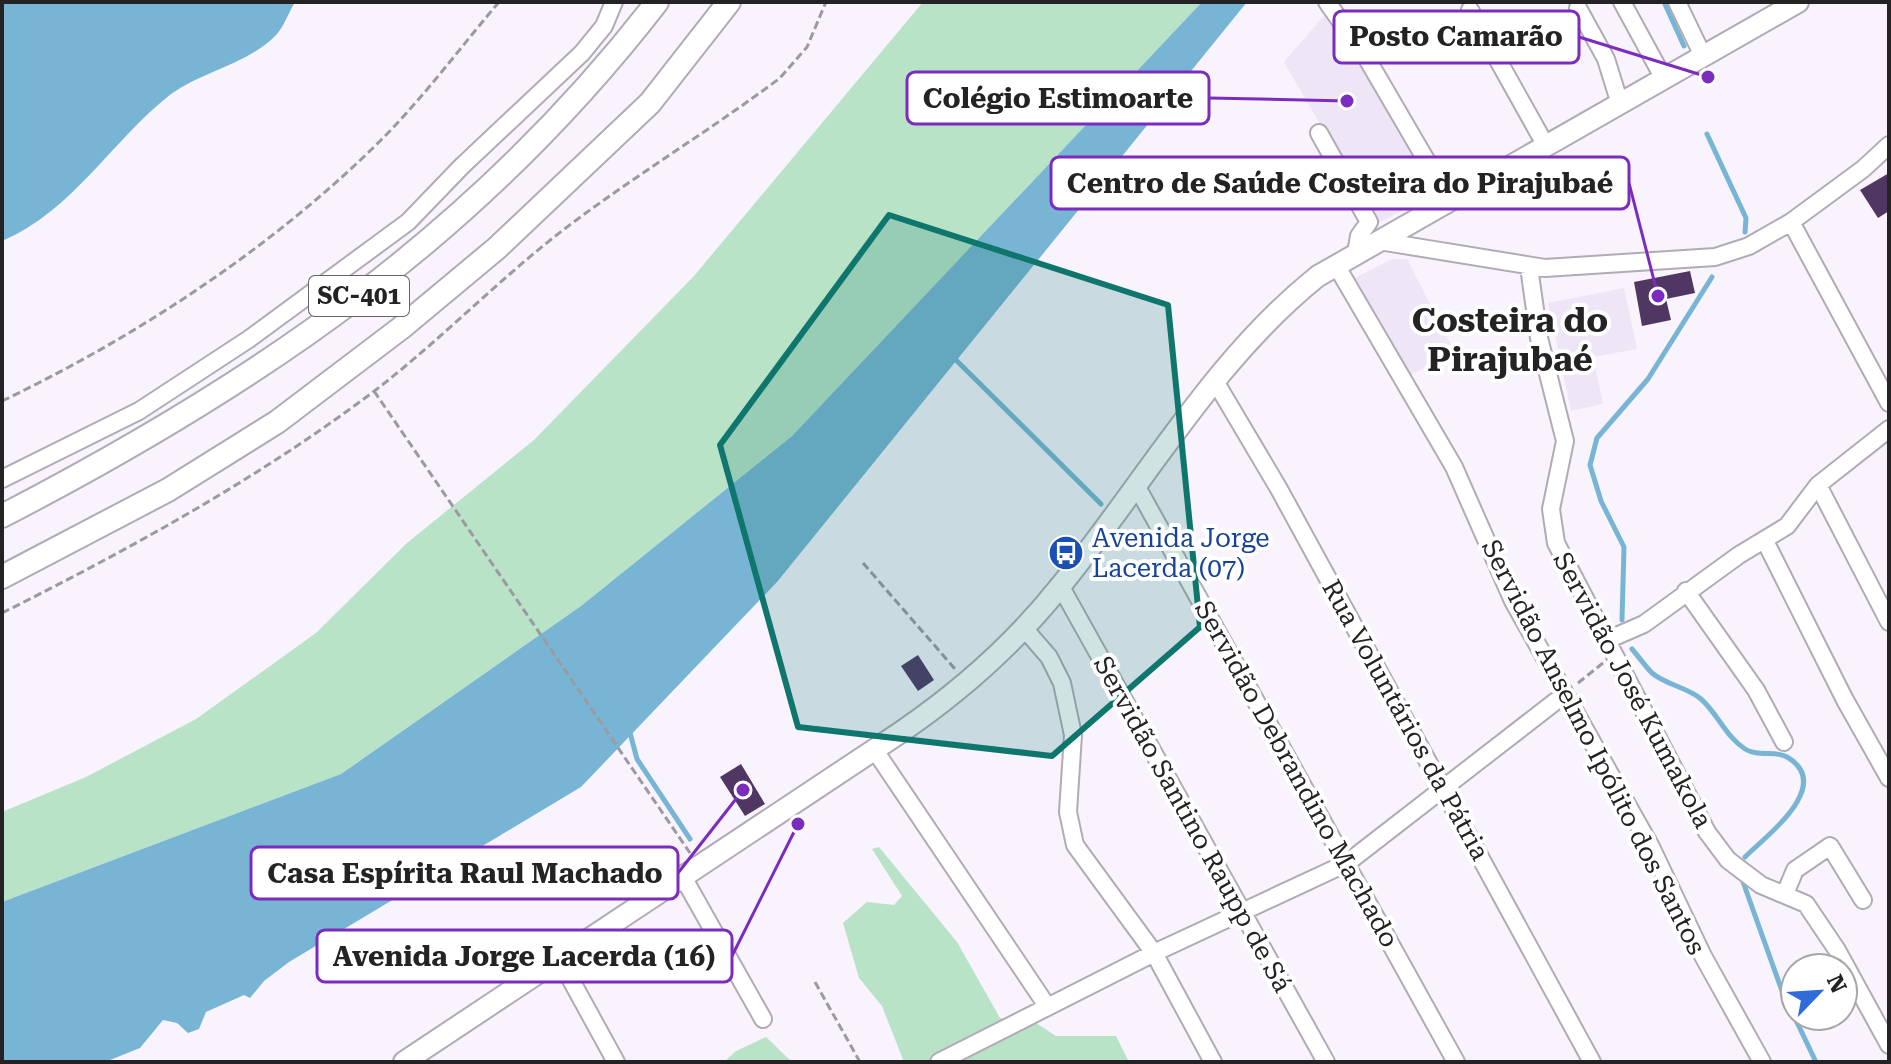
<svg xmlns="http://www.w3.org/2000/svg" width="1891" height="1064" viewBox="0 0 1891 1064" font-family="'Roboto Serif',serif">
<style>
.built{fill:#eee5f6}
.green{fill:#b9e3c7}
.water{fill:#78b5d4}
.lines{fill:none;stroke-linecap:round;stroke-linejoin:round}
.stream{stroke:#78b5d4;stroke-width:5}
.building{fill:#503763}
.minor-casing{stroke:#b0abb4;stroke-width:20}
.major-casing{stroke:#b0abb4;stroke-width:24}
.highway-casing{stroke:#b0abb4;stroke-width:26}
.path{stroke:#9d99a0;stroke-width:3;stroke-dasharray:8 4;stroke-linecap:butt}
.minor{stroke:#fff;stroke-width:16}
.major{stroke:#fff;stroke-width:20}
.highway{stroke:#fff;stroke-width:22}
.marked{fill:#0f766e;fill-opacity:0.2;stroke:#0f766e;stroke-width:6;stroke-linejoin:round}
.labels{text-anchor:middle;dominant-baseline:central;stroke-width:8;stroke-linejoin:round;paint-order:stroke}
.shield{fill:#fff;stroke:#666466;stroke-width:2}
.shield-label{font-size:24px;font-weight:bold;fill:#242225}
.transit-label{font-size:26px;fill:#164399;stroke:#fff;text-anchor:start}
.street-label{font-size:26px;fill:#242225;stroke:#fff}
.district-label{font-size:34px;font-weight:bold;fill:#242225;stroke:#fff}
.leader{fill:none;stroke:#7b2cbf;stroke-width:3}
.callout-dot{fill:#7b2cbf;stroke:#fff;stroke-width:3}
.callout{fill:#fff;stroke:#7b2cbf;stroke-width:3}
.callout-label{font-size:28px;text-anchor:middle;font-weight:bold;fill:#242225}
</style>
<rect width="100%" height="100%" fill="#f8f3fd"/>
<path class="built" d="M1327 12 1346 33 1441 191 1378 223 1284 62Z
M1392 259H1407L1455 353 1405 377 1355 278Z
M1624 288 1637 349 1593 357 1603 404 1571 411 1548 303Z"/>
<path class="green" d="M923 2H1202L792 436 581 606 341 774 2 902V812L86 777 196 719 316 633 407 543 534 440 694 276Z
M879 847 957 942 1000 1018 1033 1021 1056 1036H1116L1129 1062H904L882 1006 859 978 843 923 867 902 894 905 902 896 872 849Z
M766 1037 792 1062H724L736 1051Z"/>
<path class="water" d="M2 2H295C289 12 284 26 277 34 249 64 203 71 171 94 112 140 73 211 2 241Z
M1202 2H1247L777 582 581 787 289 962 264 981 250 998 244 995 206 1012 199 1029 188 1033 177 1023 163 1020 140 1048 105 1062H2V902L341 774 581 606 792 436Z"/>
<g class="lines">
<path class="stream" d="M1664 2 1684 46
M1707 134 1746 218 1745 232
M954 358 1101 504
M1622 620 1624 547 1601 501 1590 465 1597 438 1648 379 1712 277
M1632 649C1639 657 1645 666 1652 673 1666 685 1687 687 1701 699 1718 714 1726 737 1745 749 1758 757 1775 750 1787 757 1835 785 1766 836 1745 857
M629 729 637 759 690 839
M1742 879 1782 991 1816 1062"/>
</g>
<path class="building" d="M1889 173V211L1878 218 1860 190Z
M1690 271 1695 293 1666 299 1671 320 1642 326 1634 282Z
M918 655 934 680 918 691 901 666Z
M741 764 765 804 745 816 720 777Z"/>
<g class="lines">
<defs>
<path id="minor" d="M1327 2 1366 57 1450 201
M1622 2 1664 79
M1677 2 1703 56
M1578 8 1606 59 1620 104
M1470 10 1546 146
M1319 133 1369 222 1359 236 1356 253
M1791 222 1889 403
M1379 241 1545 268 1715 257 1749 246 1791 222 1863 169 1889 145
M1336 265 1454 467 1513 601 1651 847 1703 956 1762 1062
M1529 267 1539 338 1565 441 1551 509 1556 543 1707 832 1728 860 1761 885 1806 904 1837 950 1889 1045
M1215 381 1279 489 1592 1062
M2 479 139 411 249 339 408 222 462 166 582 53 604 26 614 2
M1818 485 1889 622
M1137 487 1456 1062
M1765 541 1845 700 1889 778
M1061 587 1326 1062
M1686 591 1756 690 1784 742
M1023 627 1049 657 1062 683 1073 735 1068 812 1075 845 1154 953 1213 1062
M1605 641 1644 624 1739 555 1787 526 1818 485 1889 429
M874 749 1047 1006
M683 877 763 1019
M1785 894 1795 870 1830 846 1863 900
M560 960 616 1062
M939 1062 1154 953 1347 863 1556 701"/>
<path id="major" d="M404 1062 901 732C961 691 1017 641 1062 584 1146 481 1213 360 1318 276L1798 2"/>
<path id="highway" d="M2 516C259 383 478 234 657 2
M2 577 168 490 277 422 401 328 497 248 650 103 729 2"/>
</defs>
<use href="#minor" class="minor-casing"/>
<use href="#major" class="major-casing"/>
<use href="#highway" class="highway-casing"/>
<path class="path" d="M374 391 690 853
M2 401C136 337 270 249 376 145 421 101 459 49 499 2
M863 563 955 669
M2 613C132 548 261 477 377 389 444 337 503 275 571 224 639 173 712 129 780 78L807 47 826 2
M1578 683 1603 663
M320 945 335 978
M815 982 860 1062"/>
<use href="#minor" class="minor"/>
<use href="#major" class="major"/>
<use href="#highway" class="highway"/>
</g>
<path class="marked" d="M889 215 1168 305 1200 627 1052 756 798 727 720 445Z"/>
<defs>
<symbol id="bus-disc" viewBox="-11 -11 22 22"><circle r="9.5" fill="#1a4fb4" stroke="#fff"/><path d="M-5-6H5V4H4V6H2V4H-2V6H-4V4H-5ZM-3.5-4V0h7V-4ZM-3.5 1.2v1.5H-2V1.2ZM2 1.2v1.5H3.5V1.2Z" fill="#fff"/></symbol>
</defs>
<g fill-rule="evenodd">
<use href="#bus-disc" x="1046" y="533" width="40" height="40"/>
</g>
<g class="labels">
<rect class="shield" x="309" y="276" width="100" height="40" rx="6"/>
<g class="shield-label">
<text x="359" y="296">SC-401</text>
</g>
<g class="transit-label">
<text x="1092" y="538">Avenida Jorge<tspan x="1092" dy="30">Lacerda (07)</tspan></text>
</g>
<g class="street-label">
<text transform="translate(1633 690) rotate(62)">Servidão José Kumakola</text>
<text transform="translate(1406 720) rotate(61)">Rua Voluntários da Pátria</text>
<text transform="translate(1594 747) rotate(63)">Servidão Anselmo Ipólito dos Santos</text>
<text transform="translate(1297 774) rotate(61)">Servidão Debrandino Machado</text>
<text transform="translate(1193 824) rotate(61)">Servidão Santino Raupp de Sá</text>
</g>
<g class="district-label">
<text x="1510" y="320">Costeira do<tspan x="1510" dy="39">Pirajubaé</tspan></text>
</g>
</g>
<path class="leader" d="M1708 77L1579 37M1347 101L1209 98M1658 296L1629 183M743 790L678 873M798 824L732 956"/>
<g class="callout-dot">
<circle cx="1708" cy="77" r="8"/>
<circle cx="1347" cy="101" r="8"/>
<circle cx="1658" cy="296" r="8"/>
<circle cx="743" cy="790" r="8"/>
<circle cx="798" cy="824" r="8"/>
</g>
<g class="callout">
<rect x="1334" y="11" width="245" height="52" rx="8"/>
<rect x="907" y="72" width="302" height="52" rx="8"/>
<rect x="1051" y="157" width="578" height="52" rx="8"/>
<rect x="251" y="847" width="427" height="52" rx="8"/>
<rect x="317" y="930" width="415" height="52" rx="8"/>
</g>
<g class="callout-label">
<text x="1456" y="46">Posto Camarão</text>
<text x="1058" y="108">Colégio Estimoarte</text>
<text x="1340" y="193">Centro de Saúde Costeira do Pirajubaé</text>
<text x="465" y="883">Casa Espírita Raul Machado</text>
<text x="524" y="966">Avenida Jorge Lacerda (16)</text>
</g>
<rect width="1891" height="1064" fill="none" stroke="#242225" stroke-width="8"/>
<g transform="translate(1819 992) rotate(65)"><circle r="38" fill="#ffffff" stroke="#a7a7a8" stroke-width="2"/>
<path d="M0-6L14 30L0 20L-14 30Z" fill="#2f6bd9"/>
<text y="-12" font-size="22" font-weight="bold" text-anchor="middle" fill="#242225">N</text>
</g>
</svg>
